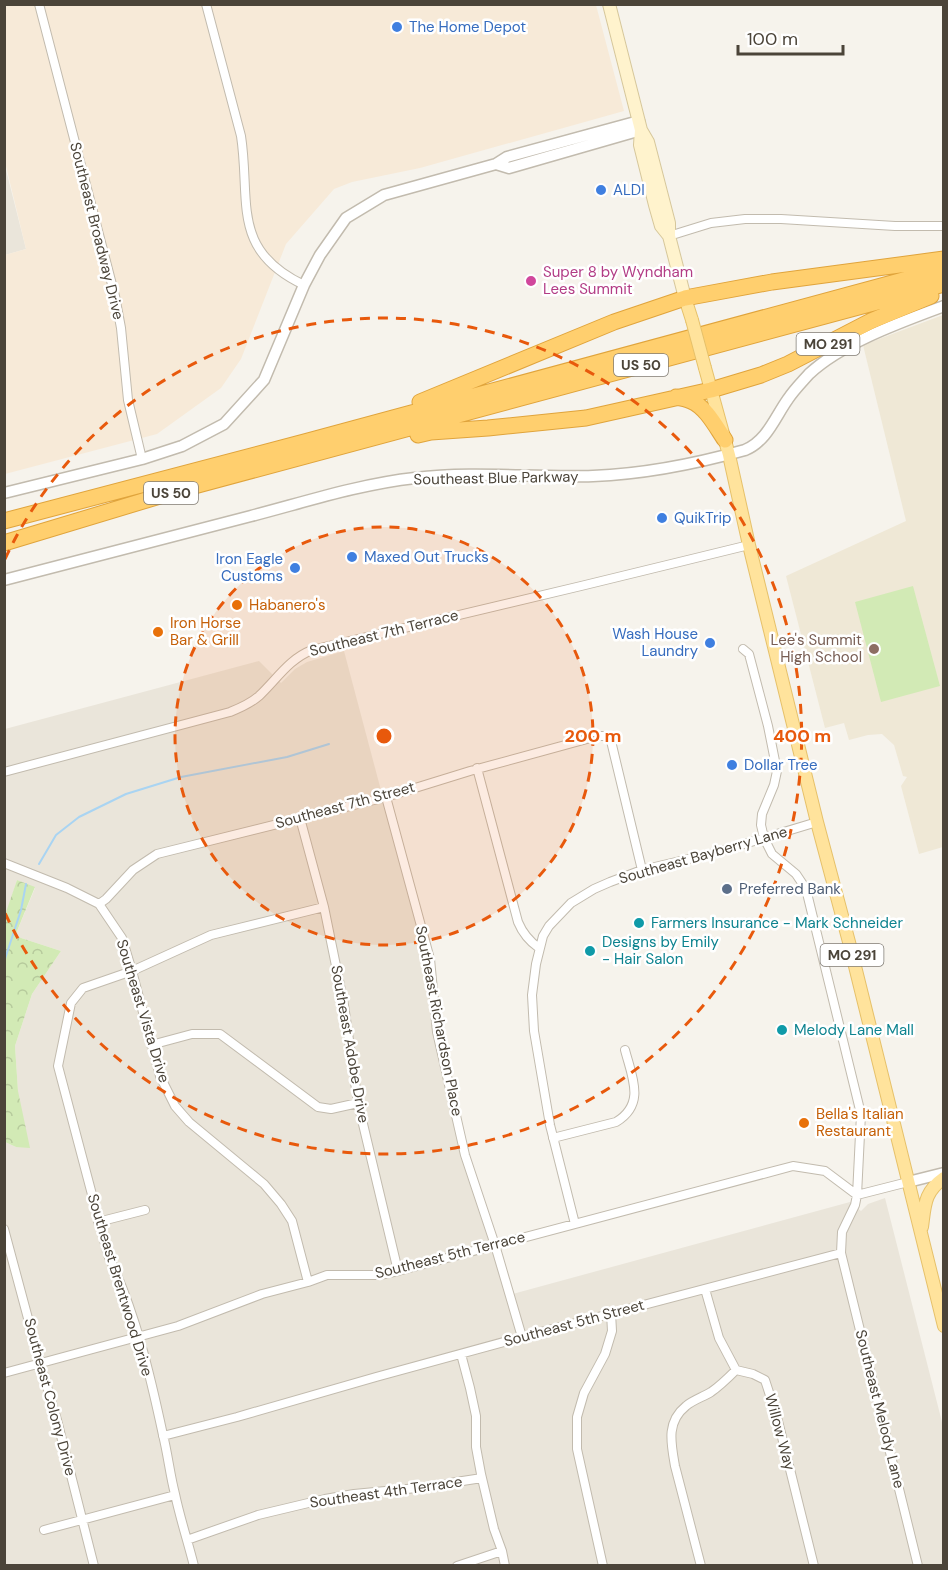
<svg xmlns="http://www.w3.org/2000/svg" width="948" height="1570" viewBox="0 0 948 1570" font-family="'DM Sans',sans-serif">
<style>
.residential{fill:#eae5da}
.commercial{fill:#f7ead8}
.education{fill:#efe8d6}
.forest{fill:url(#forest-crowns)}
.pitch{fill:#d2eab5}
.lines{fill:none;stroke-linecap:round;stroke-linejoin:round}
.stream{stroke:#a9d4f2;stroke-width:2}
.minor-casing{stroke:#c2bbae;stroke-width:10}
.tertiary-casing{stroke:#c2bbae;stroke-width:13}
.secondary-casing{stroke:#d6c79b;stroke-width:14}
.primary-casing{stroke:#e6c16a;stroke-width:14}
.motorway-casing{stroke:#e0a43c;stroke-width:17}
.minor{stroke:#fff;stroke-width:8}
.tertiary{stroke:#fff;stroke-width:10}
.secondary{stroke:#fff3cd;stroke-width:12}
.primary{stroke:#ffe39c;stroke-width:12}
.motorway{stroke:#ffcf6e;stroke-width:15}
.primary-bridge-casing{stroke:#e6c16a;stroke-width:14;stroke-linecap:butt}
.primary-bridge{stroke:#ffe39c;stroke-width:12}
.ring{fill:none;stroke:#e8590c;stroke-width:3;stroke-dasharray:10 8}
.shop-dot{fill:#3f7fe0;stroke:#fff;stroke-width:2}
.hotel-dot{fill:#d1479c;stroke:#fff;stroke-width:2}
.food-dot{fill:#e8710a;stroke:#fff;stroke-width:2}
.education-dot{fill:#8d6e63;stroke:#fff;stroke-width:2}
.service-dot{fill:#5c6f8a;stroke:#fff;stroke-width:2}
.culture-dot{fill:#0f9aa8;stroke:#fff;stroke-width:2}
.labels{text-anchor:middle;dominant-baseline:central;stroke-width:5;stroke-linejoin:round;paint-order:stroke}
.shield{fill:#fff;stroke:#817c74;stroke-width:1.5}
.shield-label{font-size:14px;font-weight:bold;fill:#4b4439}
.shop-label{font-size:15px;fill:#366cbe;stroke:#fff;text-anchor:start}
.street-label{font-size:15px;fill:#4b4439;stroke:#fff}
.hotel-label{font-size:15px;fill:#b23c85;stroke:#fff;text-anchor:start}
.food-label{font-size:15px;fill:#c56008;stroke:#fff;text-anchor:start}
.education-label{font-size:15px;fill:#785e54;stroke:#fff;text-anchor:end}
.service-label{font-size:15px;fill:#4e5e75;stroke:#fff;text-anchor:start}
.culture-label{font-size:15px;fill:#0d838f;stroke:#fff;text-anchor:start}
.centre{fill:#e8590c;stroke:#fff;stroke-width:3}
.ring-label{font-size:18px;text-anchor:middle;font-weight:bold;fill:#e8590c;stroke:#fff;stroke-width:5;stroke-linejoin:round;paint-order:stroke}
</style>
<defs>
<pattern id="forest-crowns" width="20" height="18" patternUnits="userSpaceOnUse" patternTransform="scale(1.5)"><rect width="20" height="18" fill="#d2eab5"/><path d="M2 6a3 3 0 1 1 6 0M12 15a3 3 0 1 1 6 0" fill="none" stroke="#b6ca9c"/></pattern>
</defs>
<rect width="100%" height="100%" fill="#f6f3ec"/>
<path class="residential" d="M4 162 26 249 5 255H4Z
M344 651 430 975 447 1091 509 1295 850 1202 861 1211 868 1204 885 1198 943 1426V1565H5V1142L16 1147 18 1091 15 1046 32 994 61 951 15 936 35 888 17 880 5 918V729L259 661 281 683 295 669 307 662Z"/>
<path class="commercial" d="M5 5H596L624 111 420 168 352 182 334 189 286 244 241 359 221 388 157 434 5 474V255L26 249 5 162Z"/>
<path class="education" d="M943 315V847L919 854 901 786 907 777 903 776 894 745 882 734 868 735 849 740 844 723 825 728 786 576 906 521 863 345Z"/>
<path class="forest" d="M17 880 35 887 15 936 61 951 32 994 15 1046 18 1091 30 1148 16 1147 5 1142 4 918Z"/>
<path class="pitch" d="M913 586 940 686 881 702 855 602Z"/>
<g class="lines">
<path class="stream" d="M39 864 56 835 79 817 126 794 181 777 287 757 329 744
M4 962 21 910 26 884"/>
<defs>
<path id="minor" d="M39 4 115 296 121 328 128 400 142 459
M206 4 241 136C251 201 230 250 304 285
M669 236 711 223 745 219H781L895 226H944
M743 649 749 654 768 726 777 771 774 785 762 814 761 825 764 838 772 854 796 874 806 889 861 1114 857 1195 855 1205 842 1232 841 1253 918 1566
M477 768 518 922C523 934 529 941 539 948
M4 772 230 712C240 708 251 703 259 696 277 679 289 659 312 650L581 586 749 545
M386 797 430 959 437 1032 465 1155 495 1245 522 1337
M300 818 324 907 344 1005 358 1103 398 1271
M4 863 67 888 99 904 122 938 132 971 160 1076 175 1106 189 1122 264 1184 281 1204 292 1221 308 1282
M99 904 106 899 133 870 157 854 386 797 470 771 598 736H608L611 741 642 870
M151 1045 192 1034H220L318 1107 331 1109 358 1103
M553 1138 616 1122C646 1104 632 1077 625 1050
M857 1195 908 1182
M98 1222 145 1210
M575 1224 550 1125 534 1031 532 995 536 964 543 936 549 926 571 903 594 889 610 882 642 870 714 853 817 822
M4 1229 40 1363 57 1420 94 1566
M705 1289 719 1338 736 1370 753 1374 765 1380 777 1417 814 1566
M461 1354 470 1388 476 1416V1447L481 1474 494 1529 502 1551 505 1566
M4 1373 178 1326 262 1294 308 1282 327 1275H380L398 1271 793 1166 825 1171 857 1195
M163 1436 237 1417 376 1377 522 1337 841 1253
M44 1530 175 1495
M187 1540 258 1515 325 1499 354 1494 438 1486 456 1482 482 1478
M194 1566C188 1542 180 1518 175 1494 170 1475 168 1455 163 1435 150 1374 135 1311 108 1255L58 1066 71 1003 83 988 132 971 211 935 324 907
M457 1566 502 1551
M603 1566 577 1449V1417L584 1393 605 1354 612 1331 611 1313
M701 1566 675 1466C671 1443 666 1422 686 1406 693 1400 703 1397 711 1392 720 1386 728 1378 736 1370"/>
<path id="tertiary" d="M496 164 509 168 641 130
M4 493 142 459 182 446 224 424 264 380 304 285 320 255 346 218 384 195 496 164 507 157 639 121
M4 580C87 558 169 537 251 516 305 502 360 484 415 478 474 471 534 478 593 476 644 474 695 464 745 450 767 441 775 417 788 399 794 390 802 382 809 374 842 343 901 322 944 306
M908 1182 944 1173"/>
<path id="secondary" d="M609 4 641 130
M669 236 661 226 655 205 640 145 641 130 648 142 669 223V236L685 298"/>
<path id="primary" d="M685 298 692 320
M705 368 729 455 749 545 817 822 849 942 944 1326
M922 1227C925 1205 924 1192 944 1178"/>
<path id="motorway" d="M676 397C681 398 686 399 691 401 706 407 716 427 725 440
M420 402 614 322 685 298 772 282 944 259
M418 435 431 432 488 428 586 418 711 390 761 375 788 364 871 321 931 296
M4 521 308 441 944 269
M4 543 183 489 944 284"/>
</defs>
<use href="#minor" class="minor-casing"/>
<use href="#tertiary" class="tertiary-casing"/>
<use href="#secondary" class="secondary-casing"/>
<use href="#primary" class="primary-casing"/>
<use href="#motorway" class="motorway-casing"/>
<use href="#minor" class="minor"/>
<use href="#tertiary" class="tertiary"/>
<use href="#secondary" class="secondary"/>
<use href="#primary" class="primary"/>
<use href="#motorway" class="motorway"/>
<defs>
<path id="primary-bridge" d="M692 320 705 368"/>
</defs>
<use href="#primary-bridge" class="primary-bridge-casing"/>
<use href="#primary-bridge" class="primary-bridge"/>
</g>
<circle cx="384" cy="736" r="209" fill="#e8590c" fill-opacity=".12"/>
<g class="ring">
<circle cx="384" cy="736" r="209"/>
<path d="M5 559A418 418 0 1 1 5 913"/>
</g>
<g class="shop-dot">
<circle cx="397" cy="27" r="6"/>
<circle cx="601" cy="190" r="6"/>
<circle cx="662" cy="518" r="6"/>
<circle cx="352" cy="557" r="6"/>
<circle cx="295" cy="568" r="6"/>
<circle cx="710" cy="643" r="6"/>
<circle cx="732" cy="765" r="6"/>
</g>
<circle class="hotel-dot" cx="531" cy="281" r="6"/>
<g class="food-dot">
<circle cx="237" cy="605" r="6"/>
<circle cx="158" cy="632" r="6"/>
<circle cx="804" cy="1123" r="6"/>
</g>
<circle class="education-dot" cx="874" cy="649" r="6"/>
<circle class="service-dot" cx="727" cy="889" r="6"/>
<g class="culture-dot">
<circle cx="639" cy="923" r="6"/>
<circle cx="590" cy="951" r="6"/>
<circle cx="782" cy="1030" r="6"/>
</g>
<g class="labels">
<g class="shield">
<rect x="796.5" y="333" width="63" height="22" rx="4.5"/>
<rect x="614" y="354" width="54" height="22" rx="4.5"/>
<rect x="144" y="482" width="54" height="22" rx="4.5"/>
<rect x="820.5" y="944" width="63" height="22" rx="4.5"/>
</g>
<g class="shield-label">
<text x="828" y="344">MO 291</text>
<text x="641" y="365">US 50</text>
<text x="171" y="493">US 50</text>
<text x="852" y="955">MO 291</text>
</g>
<g class="shop-label">
<text x="409" y="27">The Home Depot</text>
<text x="613" y="190">ALDI</text>
<text x="674" y="518">QuikTrip</text>
<text x="364" y="557">Maxed Out Trucks</text>
<text x="283" y="559" text-anchor="end">Iron Eagle<tspan x="283" dy="17">Customs</tspan></text>
<text x="698" y="634" text-anchor="end">Wash House<tspan x="698" dy="17">Laundry</tspan></text>
<text x="744" y="765">Dollar Tree</text>
</g>
<g class="street-label">
<text transform="translate(97 231) rotate(76)">Southeast Broadway Drive</text>
<text transform="translate(496 478) rotate(-1)">Southeast Blue Parkway</text>
<text transform="translate(384 633) rotate(-14)">Southeast 7th Terrace</text>
<text transform="translate(345 805) rotate(-15)">Southeast 7th Street</text>
<text transform="translate(703 855) rotate(-16)">Southeast Bayberry Lane</text>
<text transform="translate(143 1011) rotate(73)">Southeast Vista Drive</text>
<text transform="translate(439 1021) rotate(79)">Southeast Richardson Place</text>
<text transform="translate(350 1044) rotate(80)">Southeast Adobe Drive</text>
<text transform="translate(450 1255) rotate(-14)">Southeast 5th Terrace</text>
<text transform="translate(120 1285) rotate(73)">Southeast Brentwood Drive</text>
<text transform="translate(574 1323) rotate(-15)">Southeast 5th Street</text>
<text transform="translate(50 1397) rotate(75)">Southeast Colony Drive</text>
<text transform="translate(880 1409) rotate(76)">Southeast Melody Lane</text>
<text transform="translate(780 1432) rotate(75)">Willow Way</text>
<text transform="translate(386 1492) rotate(-8)">Southeast 4th Terrace</text>
</g>
<g class="hotel-label">
<text x="543" y="272">Super 8 by Wyndham<tspan x="543" dy="17">Lees Summit</tspan></text>
</g>
<g class="food-label">
<text x="249" y="605">Habanero's</text>
<text x="170" y="623">Iron Horse<tspan x="170" dy="17">Bar &amp; Grill</tspan></text>
<text x="816" y="1114">Bella's Italian<tspan x="816" dy="17">Restaurant</tspan></text>
</g>
<g class="education-label">
<text x="862" y="640">Lee's Summit<tspan x="862" dy="17">High School</tspan></text>
</g>
<g class="service-label">
<text x="739" y="889">Preferred Bank</text>
</g>
<g class="culture-label">
<text x="651" y="923">Farmers Insurance - Mark Schneider</text>
<text x="602" y="942">Designs by Emily<tspan x="602" dy="17">- Hair Salon</tspan></text>
<text x="794" y="1030">Melody Lane Mall</text>
</g>
</g>
<circle cx="384" cy="736" r="9" class="centre"/>
<g class="ring-label">
<text x="593" y="742">200 m</text>
<text x="802" y="742">400 m</text>
</g>
<rect width="948" height="1570" fill="none" stroke="#4b4439" stroke-width="12"/>
<path d="M738 45v9h105v-9" fill="none" stroke="#4b4439" stroke-width="3"/>
<text x="747" y="45" font-size="18" fill="#4b4439" stroke="#ffffff" stroke-width="4.5" paint-order="stroke">100 m</text>
</svg>
